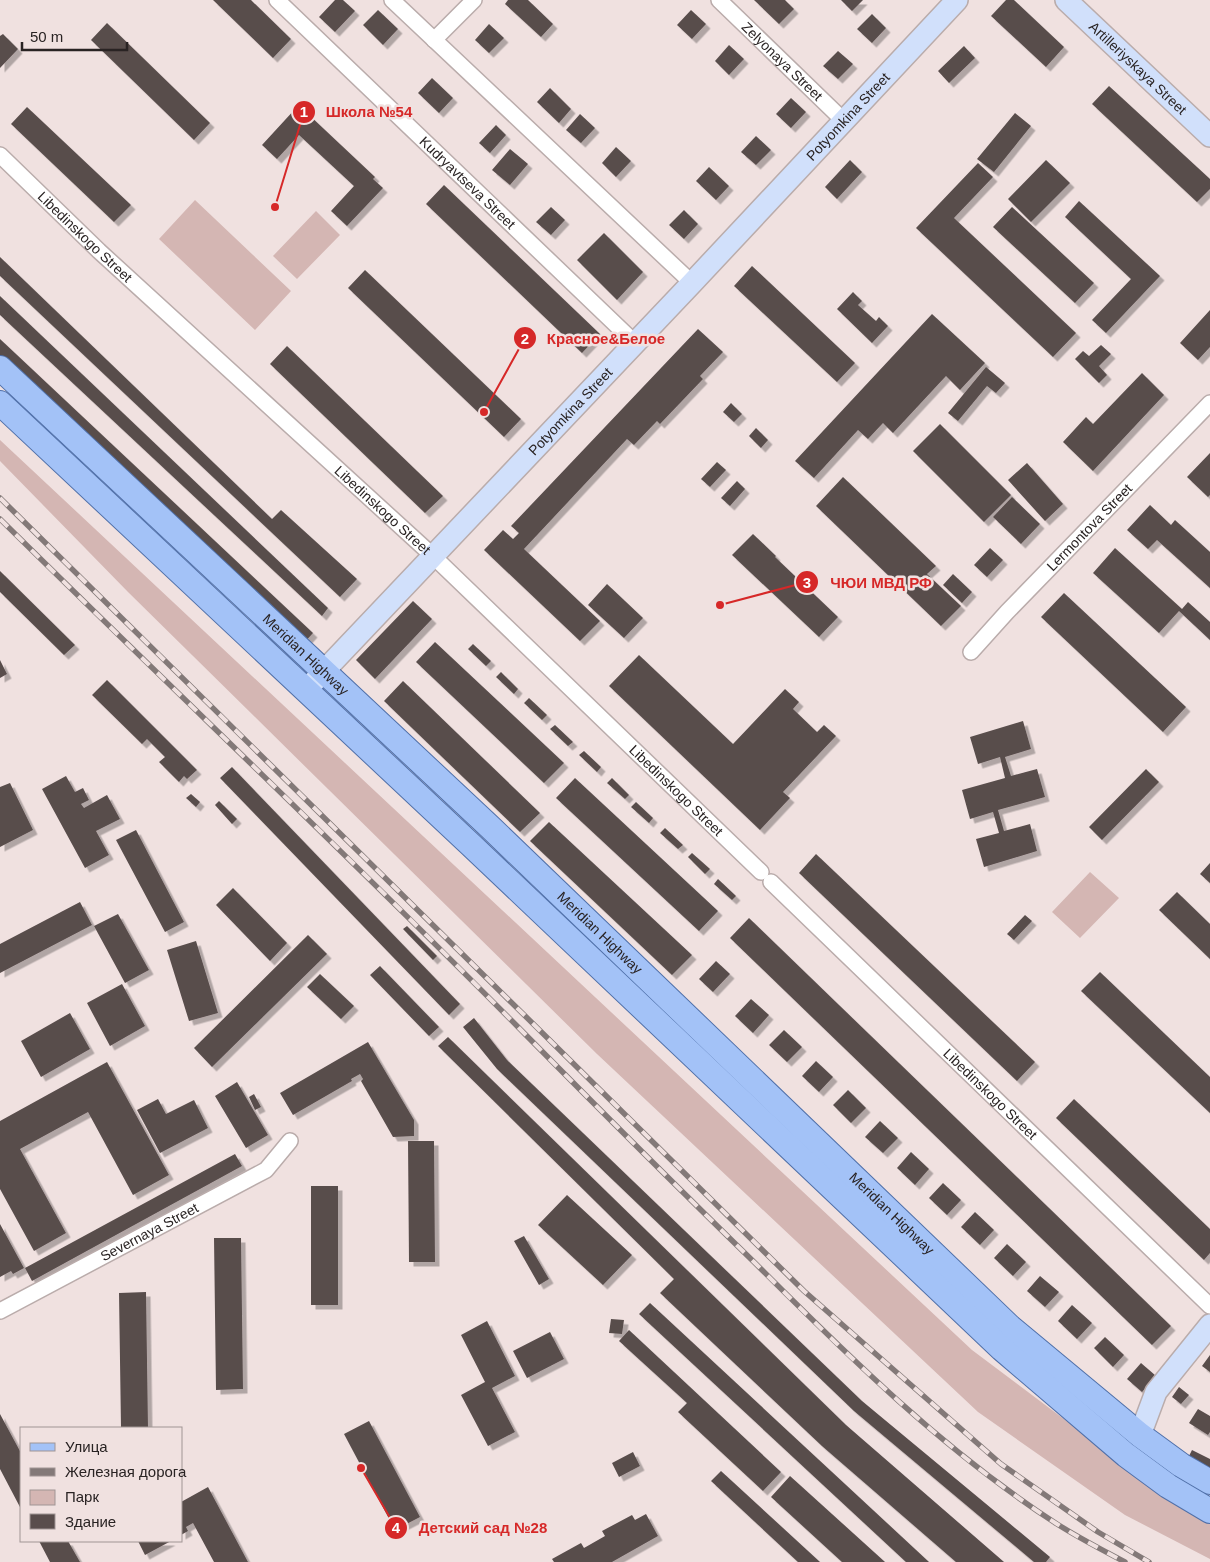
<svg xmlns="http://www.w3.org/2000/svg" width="1210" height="1562" viewBox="0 0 1210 1562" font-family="Helvetica,sans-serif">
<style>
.green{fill:#d4b6b3}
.building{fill:#594d4c;filter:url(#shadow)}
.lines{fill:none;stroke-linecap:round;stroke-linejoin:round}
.street-casing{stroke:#baacab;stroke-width:18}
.secondary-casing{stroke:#baacab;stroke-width:24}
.primary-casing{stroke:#5070a9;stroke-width:26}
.street{stroke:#fff;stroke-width:15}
.secondary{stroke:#d1e0fb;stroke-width:21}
.primary{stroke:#a3c2f7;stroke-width:24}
.rail-casing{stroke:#837978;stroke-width:5.5}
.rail{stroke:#f0e1e0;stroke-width:4;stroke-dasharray:11;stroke-linecap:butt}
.labels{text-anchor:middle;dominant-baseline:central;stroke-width:5;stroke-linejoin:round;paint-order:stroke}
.street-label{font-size:14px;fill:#292323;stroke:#f0e1e0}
.leader{fill:none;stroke:#d62828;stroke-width:2}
.callout-dot{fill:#d62828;stroke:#f0e1e0;stroke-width:2}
.mark-label{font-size:15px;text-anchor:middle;font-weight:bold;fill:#fff}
.callout-label{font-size:15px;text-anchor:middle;font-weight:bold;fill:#d62828;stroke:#f0e1e0;stroke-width:5;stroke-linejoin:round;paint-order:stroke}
</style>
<defs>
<filter id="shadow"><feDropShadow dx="4.5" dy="4.5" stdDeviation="0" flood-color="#0004"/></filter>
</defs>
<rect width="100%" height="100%" fill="#f0e1e0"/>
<path class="green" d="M195 200 291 291 255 330 159 239Z
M316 211 340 235 297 279 273 256Z
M0 440 972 1350 1145 1480 1210 1520V1559L1125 1515 978 1412 597 1054 128 592 0 461Z
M1090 872 1119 898 1080 938 1052 912Z"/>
<path class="building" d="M213 0H251L291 39 273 58Z
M335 0H343L355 11 335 32 319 17Z
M508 0H528L553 24 541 37 505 4Z
M754 0H785L794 9 779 24Z
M841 0H863L852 11Z
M1006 0H1014L1064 47 1046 67 991 16Z
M378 10 398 29 383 45 363 25Z
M691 10 706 24 692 39 677 25Z
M872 14 886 28 872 43 857 29Z
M107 23 210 123 194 140 91 40Z
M489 24 504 38 489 53 475 40Z
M3 34 18 49 0 68V36Z
M729 45 744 59 729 75 715 61Z
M964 46 975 58 949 83 938 71Z
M838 51 853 64 838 79 823 66Z
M432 78 453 98 439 113 418 93Z
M1109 86 1210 179V189L1197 202 1092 104Z
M550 88 571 109 559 123 537 102Z
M791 98 806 112 791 128 776 114Z
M27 107 131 205 114 222 11 124Z
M296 108 306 116 308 114 375 177 373 179 383 188 347 226 331 211 354 186 299 135 277 159 262 145Z
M1015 113 1031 126 994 172 977 159Z
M580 114 595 128 581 143 566 130Z
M496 125 506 135 490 153 479 143Z
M756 136 771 150 756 165 741 152Z
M616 147 631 161 616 177 602 163Z
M510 149 528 164 510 185 492 170Z
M850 160 862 172 837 199 825 187Z
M1046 160 1070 183 1031 222 1008 199Z
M978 163 993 177 954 218 1076 333 1053 357 916 228Z
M709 167 729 186 716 200 696 181Z
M444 185 600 334 582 353 426 204Z
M1079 201 1160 276 1106 333 1092 320 1131 279 1065 217Z
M551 207 565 220 551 235 536 222Z
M1012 207 1094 283 1075 303 993 227Z
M684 210 698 224 684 239 669 225Z
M604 233 643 272 617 300 577 260Z
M0 257 272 519 281 510 357 579 340 597 0 276Z
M752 266 855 363 837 382 734 286Z
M365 270 521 419 504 437 348 288Z
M853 292 862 301 858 305 876 321 879 317 888 326 872 343 837 309Z
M0 296 328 608 322 616 0 315Z
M1210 310V347L1198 360 1180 343Z
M932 314 985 363 960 390 946 376 893 433 883 423 868 439 858 430 814 478 795 461Z
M698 329 723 352 700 376 703 379 660 424 657 421 634 445 627 439 524 549 600 621 580 641 484 550 503 530 513 539 519 533 511 526Z
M0 339 313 633 303 644 0 359Z
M1101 345 1111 354 1099 366 1107 375 1099 383 1075 359 1083 351 1089 356Z
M287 346 443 496 425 513 270 364Z
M986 367 1005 383 996 393 987 386 958 421 948 413Z
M1142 373 1164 395 1093 471 1063 442 1086 417 1093 424Z
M731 403 742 414 734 422 723 412Z
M940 424 1011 495 984 522 913 451Z
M756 428 768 440 761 448 749 436Z
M1210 453V495L1208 497 1187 477Z
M717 462 726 470 710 487 701 479Z
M1027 463 1063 504 1045 521 1008 480Z
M843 477 936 566 927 574 961 606 941 626 816 506Z
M737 481 745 489 730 506 721 498Z
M1012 497 1040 524 1021 544 993 517Z
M1150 505 1171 525 1175 520 1210 552V588L1157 540 1148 549 1127 530Z
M753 534 776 556 775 557 838 617 819 637 732 555Z
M990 548 1003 560 987 577 974 565Z
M1115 548 1182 609 1188 602 1210 622V640L1179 611 1159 633 1093 573Z
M0 571 75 645 64 655 0 592Z
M953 574 972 592 962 603 943 585Z
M607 584 643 618 624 638 588 605Z
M1064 593 1186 707 1163 732 1041 617Z
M413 601 432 619 375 679 356 660Z
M435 642 564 763 544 783 416 662Z
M473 644 491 661 486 666 468 649Z
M639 655 733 744 785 689 799 702 793 709 817 732 824 725 836 736 783 792 790 798 760 830 609 686Z
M0 660 7 674 0 678Z
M501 672 518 689 514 694 496 677Z
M107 680 197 770 187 779 184 776 179 782 159 762 165 757 147 739 142 744 92 695Z
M403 681 540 813 520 832 384 701Z
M529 698 547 715 542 720 524 703Z
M1023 721 1031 749 1005 757 1011 776 1037 769 1045 797 998 810 1004 831 1030 824 1037 851 984 867 976 839 999 833 993 812 970 819 962 790 1005 778 1000 757 978 764 970 737Z
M555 725 573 742 568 746 550 729Z
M584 751 601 767 597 772 579 755Z
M232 767 460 1004 449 1015 220 778Z
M1146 769 1159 782 1102 840 1089 827Z
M66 776 75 792 83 788 89 800 81 804 84 808 107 795 120 819 96 831 109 855 85 868 42 789Z
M575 778 718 911 699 931 556 798Z
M612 778 629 795 625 799 607 783Z
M10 783 33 830 0 847V787Z
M191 794 200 802 196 807 186 798Z
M219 801 237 819 232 824 215 805Z
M636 802 653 818 649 823 631 807Z
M549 822 692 955 672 975 530 841Z
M665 828 683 845 678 849 660 833Z
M136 830 184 922 165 932 116 840Z
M692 853 710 869 705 874 688 857Z
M816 854 1035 1062 1017 1081 799 873Z
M1210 863V883L1200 874Z
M718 879 736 896 732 900 714 884Z
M233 888 287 943 270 961 216 905Z
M1177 892 1210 924V959L1159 910Z
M80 902 92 925 0 973V944Z
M118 914 149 970 125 983 94 926Z
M1025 915 1032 921 1014 940 1007 934Z
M749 918 1171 1326 1152 1345 730 938Z
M407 926 437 956 433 960 403 929Z
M308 935 327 954 212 1067 194 1048Z
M196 941 218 1013 189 1021 167 950Z
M716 961 730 974 713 992 699 979Z
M380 966 439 1027 429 1036 370 975Z
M1100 972 1210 1077V1113L1081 991Z
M320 974 354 1006 341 1019 307 987Z
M122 984 145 1026 110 1046 87 1003Z
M751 999 769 1015 753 1033 735 1016Z
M70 1013 90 1049 41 1077 21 1041Z
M474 1018 507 1060 862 1401 1050 1557 1046 1562H1034L854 1411 497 1069 463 1027Z
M784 1030 802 1047 787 1062 769 1045Z
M448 1037 846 1425 1004 1562H956L822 1446 660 1293 674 1279 438 1046Z
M368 1042 414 1120V1136L393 1137 361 1081 363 1079 360 1074 351 1079 352 1081 293 1115 280 1093Z
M816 1061 833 1077 819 1092 802 1076Z
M107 1062 169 1175 133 1195 88 1112 20 1149 66 1233 34 1251 0 1189V1121Z
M237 1082 268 1135 246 1148 215 1096Z
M848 1090 866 1108 851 1123 833 1105Z
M254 1094 261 1107 255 1110 249 1097Z
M158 1099 166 1114 194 1100 208 1128 160 1153 137 1110Z
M1074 1099 1210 1229V1253L1204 1260 1056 1118Z
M880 1121 898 1138 883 1153 865 1137Z
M408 1141H434L435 1262H409Z
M911 1152 929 1169 915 1185 897 1168Z
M235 1154 242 1166 32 1281 25 1268Z
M943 1183 961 1200 947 1215 929 1198Z
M311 1186H338V1305H311Z
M567 1195 632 1255 603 1285 538 1225Z
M975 1212 994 1230 980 1245 961 1227Z
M0 1224 24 1268 13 1274 11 1271 0 1277Z
M524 1236 549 1279 539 1285 514 1241Z
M214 1238H241L243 1389 216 1390Z
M1007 1244 1026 1262 1013 1276 994 1258Z
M1040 1276 1059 1292 1045 1307 1027 1291Z
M146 1292 148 1428H121L119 1293Z
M650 1303 929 1562H906L639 1314Z
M1072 1305 1092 1323 1077 1339 1058 1321Z
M611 1319 624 1320 622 1334 609 1333Z
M487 1321 515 1376 492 1388 515 1432 488 1446 461 1395 485 1382 461 1335Z
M629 1330 781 1472 763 1491 678 1412 687 1403 619 1341Z
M550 1332 564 1359 527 1378 513 1351Z
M1105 1337 1124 1355 1113 1367 1094 1348Z
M1210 1355V1372L1202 1366Z
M1141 1363 1156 1376 1142 1392 1127 1379Z
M1179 1387 1189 1395 1181 1404 1172 1397Z
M1198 1409 1210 1416V1432L1208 1435 1189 1423Z
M0 1414 21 1453V1509L0 1469Z
M369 1421 420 1517 395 1530 344 1434Z
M1192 1450 1210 1459V1474L1186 1462Z
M633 1452 640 1466 619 1477 612 1463Z
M721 1471 820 1562H798L711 1481Z
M790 1476 885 1562H842L771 1497Z
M208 1487 248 1562H214L193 1523 186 1527 188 1531 181 1535V1502Z
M646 1514 658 1536 612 1562H554L552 1559 581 1543 584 1548 605 1536 602 1531 632 1515 635 1520Z
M39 1541H68L80 1562H50Z
M138 1541H171L145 1555Z"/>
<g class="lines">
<defs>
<g id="street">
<path id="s1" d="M277 0 635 343"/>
<path d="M392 0 692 283"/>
<path id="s2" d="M719 0 844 121"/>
<path d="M434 40 474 0"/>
<path id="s3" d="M0 155 99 251 433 556 761 872"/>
<path id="s4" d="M971 652 1007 612 1210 403"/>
<path id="s5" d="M771 882 1210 1306"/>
<path id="s6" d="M0 1311 266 1170 290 1141"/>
</g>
<g id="secondary">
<path id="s7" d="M1066 0 1210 136"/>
<path id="s8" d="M306 690 692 283 957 0"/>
<path d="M1140 1435 1156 1392 1210 1325"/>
</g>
<g id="primary">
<path id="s9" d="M0 368 490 827 1010 1327 1140 1435 1181 1465 1210 1482"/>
<path d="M0 403 471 845 1002 1349 1126 1455 1168 1486 1210 1511"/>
</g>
</defs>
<use href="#street" class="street-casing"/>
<use href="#secondary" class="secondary-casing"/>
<use href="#primary" class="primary-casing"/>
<use href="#street" class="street"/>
<use href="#secondary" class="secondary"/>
<use href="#primary" class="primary"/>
<defs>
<path id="rail" d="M0 498 804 1291 1001 1464 1098 1532 1149 1562
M0 519C172 689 348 855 519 1028 596 1106 675 1185 754 1262 849 1357 944 1451 1057 1524 1079 1538 1102 1550 1125 1562"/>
</defs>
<use href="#rail" class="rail-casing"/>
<use href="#rail" class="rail"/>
</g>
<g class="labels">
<g class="street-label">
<text stroke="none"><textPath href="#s2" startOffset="88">Zelyonaya Street</textPath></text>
<text stroke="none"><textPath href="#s7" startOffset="99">Artilleriyskaya Street</textPath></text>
<text stroke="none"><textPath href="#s8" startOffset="789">Potyomkina Street</textPath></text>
<text stroke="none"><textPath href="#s1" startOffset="264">Kudryavtseva Street</textPath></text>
<text stroke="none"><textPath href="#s3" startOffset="118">Libedinskogo Street</textPath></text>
<text stroke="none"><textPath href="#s8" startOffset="384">Potyomkina Street</textPath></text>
<text stroke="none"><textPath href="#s3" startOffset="522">Libedinskogo Street</textPath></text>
<text stroke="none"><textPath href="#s4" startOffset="172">Lermontova Street</textPath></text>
<text stroke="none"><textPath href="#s9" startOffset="419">Meridian Highway</textPath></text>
<text stroke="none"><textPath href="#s3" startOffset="928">Libedinskogo Street</textPath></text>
<text stroke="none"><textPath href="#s9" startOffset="824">Meridian Highway</textPath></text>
<text stroke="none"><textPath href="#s5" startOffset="305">Libedinskogo Street</textPath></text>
<text stroke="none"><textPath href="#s9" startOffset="1229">Meridian Highway</textPath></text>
<text stroke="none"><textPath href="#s6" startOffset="169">Severnaya Street</textPath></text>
</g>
</g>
<path class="leader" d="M275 207L304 112M484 412L525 338M720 605L807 582M361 1468L396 1528"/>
<g class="callout-dot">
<circle cx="275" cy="207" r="5"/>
<circle cx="484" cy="412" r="5"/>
<circle cx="720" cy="605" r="5"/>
<circle cx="361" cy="1468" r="5"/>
<circle cx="304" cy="112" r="12"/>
<circle cx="525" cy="338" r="12"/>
<circle cx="807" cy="582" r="12"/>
<circle cx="396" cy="1528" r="12"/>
</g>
<g class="mark-label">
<text x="304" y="117">1</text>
<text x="525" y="344">2</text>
<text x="807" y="588">3</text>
<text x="396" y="1533">4</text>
</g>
<g class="callout-label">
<text x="369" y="117">Школа №54</text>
<text x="606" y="344">Красное&amp;Белое</text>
<text x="881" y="588">ЧЮИ МВД РФ</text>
<text x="483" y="1533">Детский сад №28</text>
</g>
<rect x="20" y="1427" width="162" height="115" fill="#f0e1e0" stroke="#a09594"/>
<rect x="30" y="1443" width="25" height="8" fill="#a3c2f7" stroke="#a09594"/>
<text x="65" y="1452" font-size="15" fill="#292323">Улица</text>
<rect x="30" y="1468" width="25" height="8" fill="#837978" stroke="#a09594"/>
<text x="65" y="1477" font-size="15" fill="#292323">Железная дорога</text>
<rect x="30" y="1490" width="25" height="15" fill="#d4b6b3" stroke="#a09594"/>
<text x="65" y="1502" font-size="15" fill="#292323">Парк</text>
<rect x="30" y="1514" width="25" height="15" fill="#594d4c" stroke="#a09594"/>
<text x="65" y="1527" font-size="15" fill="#292323">Здание</text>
<path d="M22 42v8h105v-8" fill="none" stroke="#292323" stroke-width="2.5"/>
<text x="30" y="42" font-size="15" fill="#292323" stroke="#f0e1e0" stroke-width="4" paint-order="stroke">50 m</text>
</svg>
